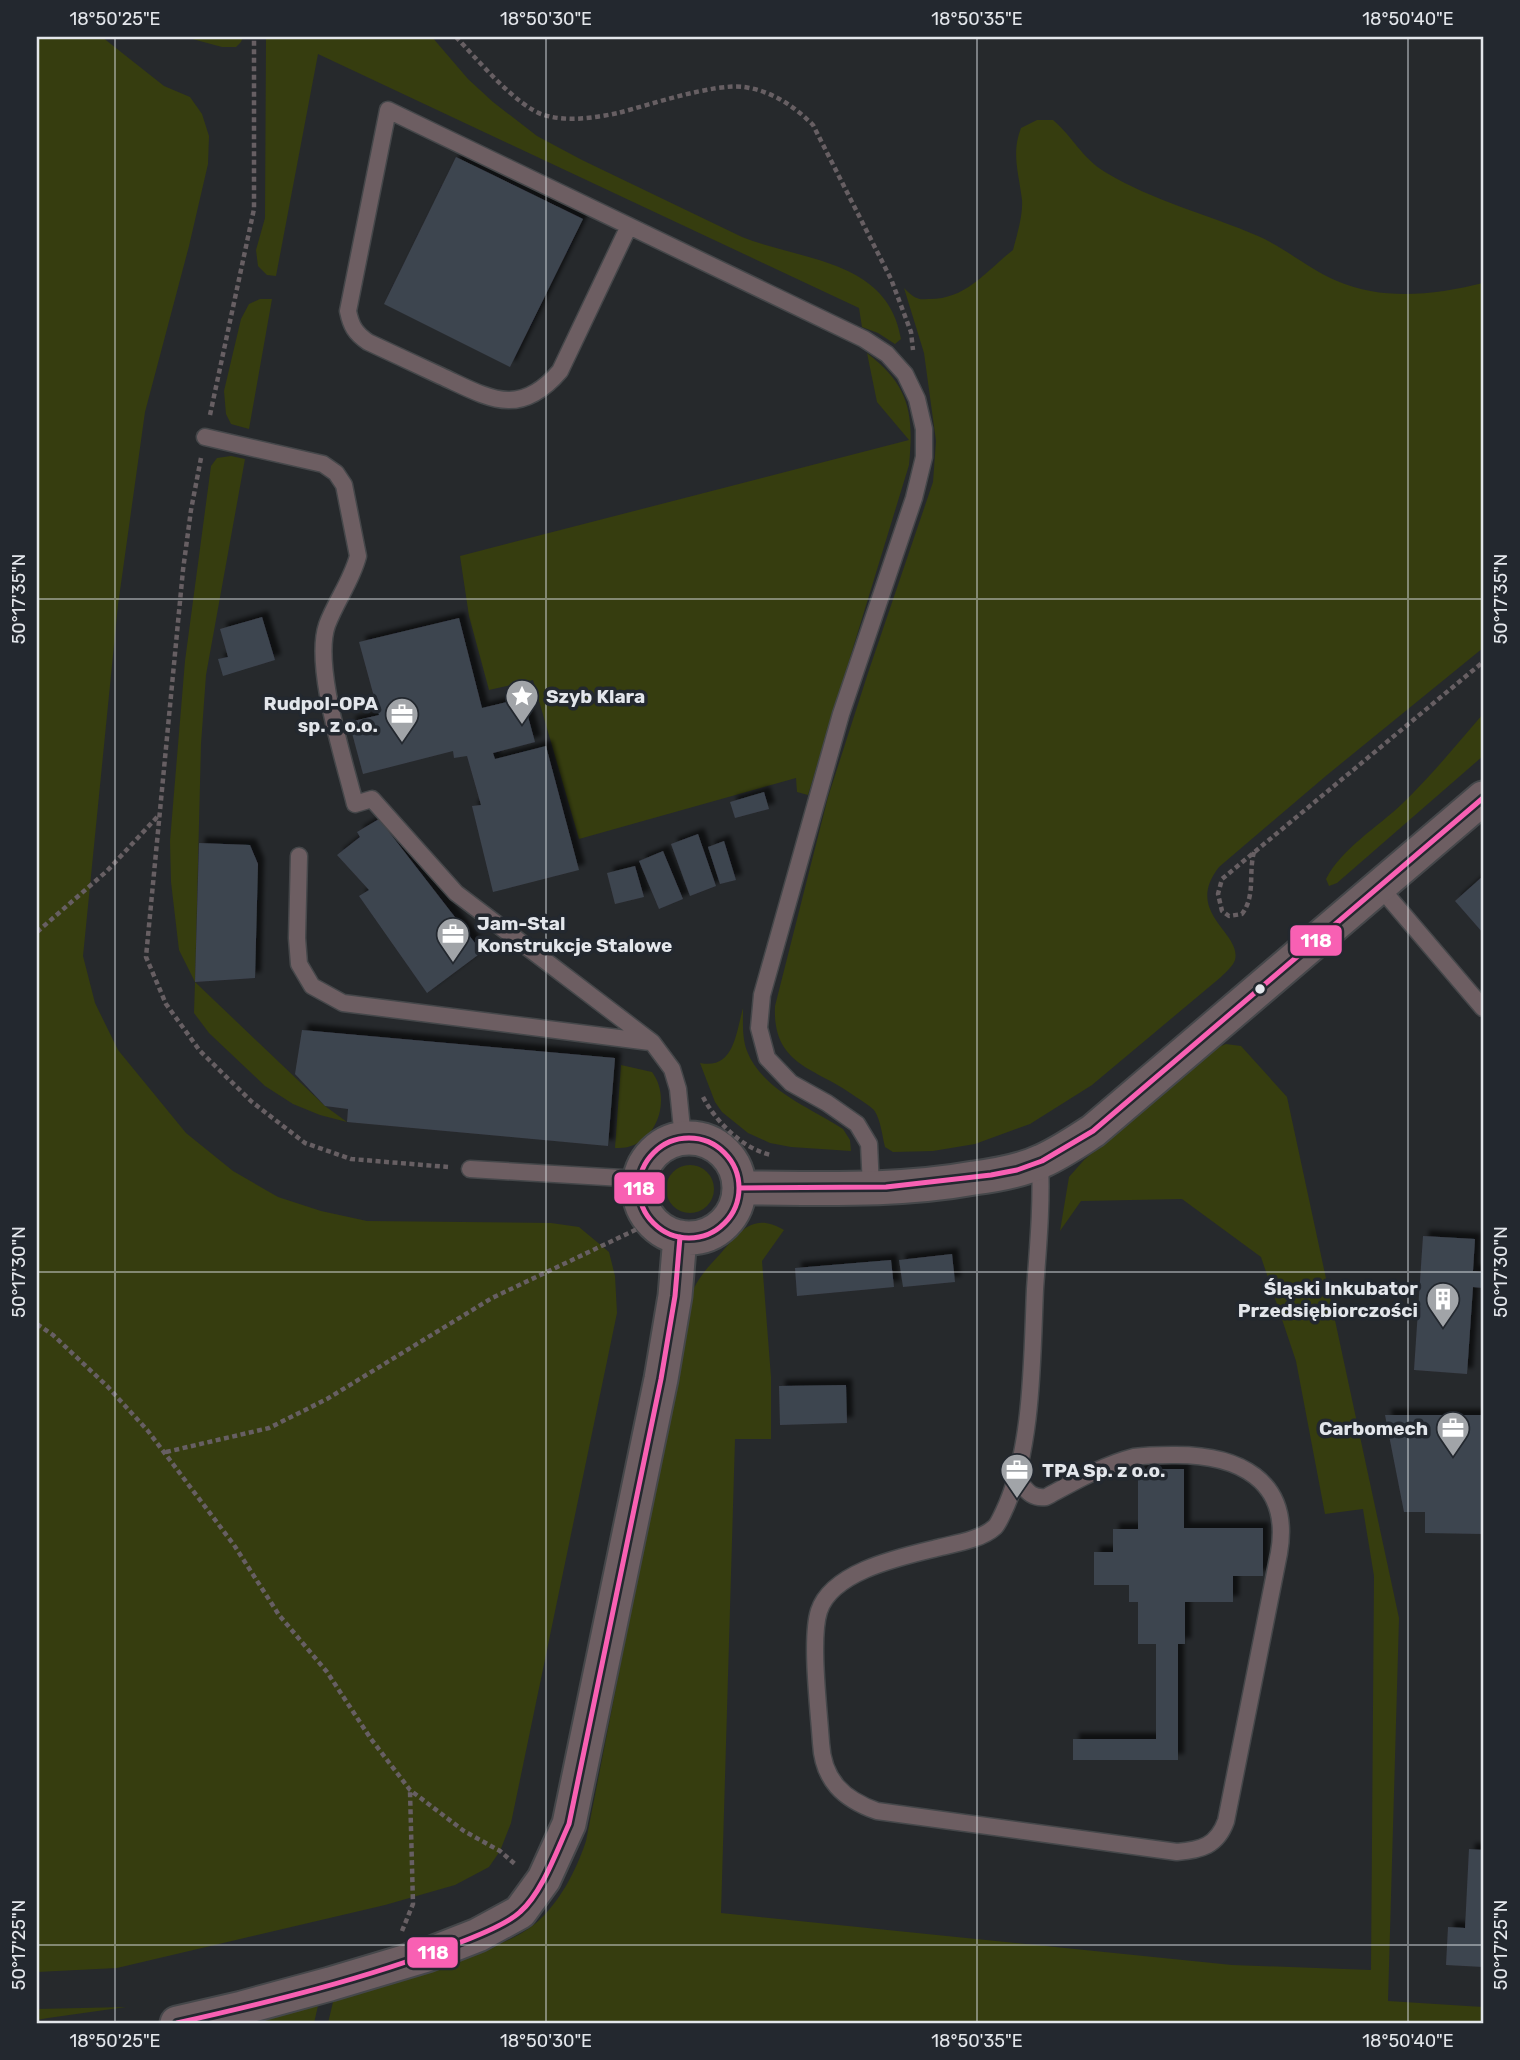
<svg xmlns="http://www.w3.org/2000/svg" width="1520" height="2060" viewBox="0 0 1520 2060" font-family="Rubik,sans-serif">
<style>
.green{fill:#363d0f}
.building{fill:#3e444f;filter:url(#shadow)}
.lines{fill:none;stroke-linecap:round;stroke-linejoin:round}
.service-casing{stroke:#45474a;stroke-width:19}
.minor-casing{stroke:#45474a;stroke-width:37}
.path{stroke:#675f63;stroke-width:4.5;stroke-dasharray:5 3.5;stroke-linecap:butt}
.service{stroke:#6d5e62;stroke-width:16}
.minor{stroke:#6d5e62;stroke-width:33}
.bus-1-casing{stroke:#23282f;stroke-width:10}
.bus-1{stroke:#f860b3;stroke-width:5}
.ticks{fill:none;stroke:#e3e6eb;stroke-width:2;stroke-opacity:0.45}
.bus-dot{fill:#e3e6eb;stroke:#23282f;stroke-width:2.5}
.labels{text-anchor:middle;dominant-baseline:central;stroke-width:7;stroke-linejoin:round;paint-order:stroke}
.poi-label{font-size:19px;font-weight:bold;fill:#e3e6eb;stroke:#23282f;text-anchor:start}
.line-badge{stroke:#23282f;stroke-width:2.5}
.badge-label{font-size:19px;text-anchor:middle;font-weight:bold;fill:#fff}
.neatline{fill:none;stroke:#e3e6eb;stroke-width:2.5}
.ticks-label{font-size:18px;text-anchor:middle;fill:#e3e6eb}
</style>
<defs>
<filter id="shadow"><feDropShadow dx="6" dy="-6" stdDeviation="2" flood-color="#0009"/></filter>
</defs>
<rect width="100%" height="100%" fill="#26292c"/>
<path class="green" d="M37 37H102L164 86 190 97 202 114 209 136 208 164 189 246 145 412 118 605 83 956 95 1003 118 1050 186 1133 233 1171 278 1197 321 1211 367 1221 551 1223 579 1227 609 1252 615 1276 617 1313 511 1823 500 1851 489 1867 455 1885 385 1905 117 1968 37 1972Z
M185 37H243L241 42 236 47H222Z
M266 37H432L468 79 493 102 537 136 582 160 742 237C801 261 888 259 901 339L895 344 878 333 862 327 859 308 318 54 276 276 267 275 258 266 256 250 265 218Z
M1037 120H1053C1073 137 1082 158 1105 172 1153 201 1207 214 1258 236 1285 248 1309 269 1337 281 1384 301 1434 295 1483 283V648L1327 775 1219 867C1183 913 1242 932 1235 960 1233 966 1225 973 1221 977L1092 1085 1030 1124 975 1144 933 1151 893 1152 885 1147C882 1136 881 1120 874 1110 869 1105 862 1101 856 1097 818 1068 772 1067 775 1006L828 797 868 673 933 482 936 441 924 353 904 288C907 291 913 297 917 298 920 300 924 299 928 299 966 300 986 271 1013 250 1017 235 1023 215 1022 200 1019 174 1011 153 1021 128Z
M260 299H272L249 429 231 424 226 414 224 391 241 319 249 304Z
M867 353C910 386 914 414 909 465L808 795 797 792 796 778 579 839 533 680 489 690 469 616 460 556 909 440 877 402Z
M231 456 245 459 206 675 201 744 195 982 325 1106 347 1122 320 1115 293 1104 265 1086 209 1033 194 1013 195 982 179 950 171 882 170 841 185 661 211 466 217 458Z
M1483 714V756L1337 883 1329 886 1326 879C1342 848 1378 827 1403 803 1432 775 1457 744 1483 714Z
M743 1008C743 1023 742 1038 747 1051 762 1090 811 1108 843 1129L850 1140 851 1151 791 1147 770 1143 748 1133 722 1112 715 1102 700 1063C734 1070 736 1033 743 1008Z
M1226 1044 1241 1046 1287 1097 1399 1618 1388 2001 1483 2007V2023H328L334 1998C372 1985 409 1973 447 1961 477 1951 511 1944 536 1923 560 1902 576 1871 586 1841L694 1288C701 1274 710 1265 721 1253 741 1231 753 1212 784 1230L762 1261 771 1377V1439H735L721 1913 1232 1965 1371 1970 1374 1576 1363 1509 1325 1514 1296 1361 1261 1257 1182 1199 1081 1201 1060 1231 1069 1177 1084 1160 1216 1048Z
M621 1065 652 1072C670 1096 660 1136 631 1146 626 1148 620 1148 615 1148Z
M666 1189a24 24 0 1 1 48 0a24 24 0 1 1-48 0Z
M320 1997 314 2023H253Z
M126 2007 48 2018 37 2020V2009Z"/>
<path class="building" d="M456 157 583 219 510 367 384 304Z
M262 617 275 660 223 676 218 659 228 657 220 629Z
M459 618 482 708 523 698 535 742 493 753 495 759 546 746 579 870 493 892 472 806 481 805 467 756 454 758 453 751 363 774 349 722 379 715 359 642Z
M764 792 769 809 735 818 730 802Z
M379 819 482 952 427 993 359 896 369 890 337 855 360 837 357 832Z
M698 834 716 886 690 896 671 844Z
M724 841 736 880 720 884 708 847Z
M199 843 250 845 258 864 255 978 195 982Z
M663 851 683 899 659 909 639 861Z
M635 866 644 897 615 904 607 873Z
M1483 876V933L1455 901Z
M302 1030 615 1058 608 1146 347 1122 348 1109 325 1106 295 1074Z
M1423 1236 1475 1239 1473 1271 1483 1272V1288L1473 1287 1467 1374 1414 1370Z
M952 1254 955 1282 903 1287 899 1260Z
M891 1260 894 1287 797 1296 795 1268Z
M846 1385 847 1423 780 1425 779 1386Z
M1385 1415H1483V1534L1425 1533V1512H1404Z
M1138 1469H1184V1528H1263V1576H1233V1602H1185V1644H1178V1760H1073V1739H1156V1644H1138V1602H1129V1585H1094V1552H1113V1529H1138Z
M1469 1849 1483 1850V1967L1446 1965 1448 1927 1465 1928Z"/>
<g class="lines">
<defs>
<path id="service" d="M629 226 560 371C519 419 489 398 441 376 417 365 392 353 368 342 355 333 351 326 348 311L388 110 864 339 887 354 905 374 917 399 924 429V457L914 498 841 714 762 995 759 1028 767 1058 791 1083 827 1103 857 1124 869 1144 871 1187
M205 437 323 464 336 473 344 485 358 556C352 580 336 601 327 625 313 666 344 759 355 804L372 799 456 893 652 1042 672 1069 678 1089 683 1139
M299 856 297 938 299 964 312 986 343 1003 650 1042
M1379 886 1483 1008
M470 1169 639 1179
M1016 1478C1026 1489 1030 1499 1046 1497 1074 1482 1103 1465 1134 1457 1147 1455 1160 1455 1172 1455 1237 1454 1292 1479 1279 1553L1226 1821C1217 1846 1201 1850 1177 1852L877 1811C843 1799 823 1780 821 1743 819 1711 810 1639 819 1611 832 1570 905 1556 941 1547 958 1543 982 1539 995 1527 998 1524 1001 1517 1003 1513 1033 1452 1032 1357 1035 1289 1038 1247 1042 1205 1040 1162"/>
<path id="minor" d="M639 1188a50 50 0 1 1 100 0a50 50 0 1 1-100 0Z
M739 1188C817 1188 897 1192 974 1178 997 1175 1021 1171 1042 1161 1060 1153 1076 1142 1093 1131L1483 798
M177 2023 242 2008 330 1984 427 1955 478 1935 520 1912 544 1879 569 1824 661 1379 675 1296 680 1237"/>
</defs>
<use href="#service" class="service-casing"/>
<use href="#minor" class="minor-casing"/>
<path class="path" d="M456 37C476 58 517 107 544 115 567 122 594 118 618 113 649 105 714 83 744 87 772 91 794 106 813 125L891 279 911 332 913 350
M210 415 254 209V37
M201 458 191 510 183 570 146 957 166 1004 200 1051 252 1102 305 1143 351 1159 448 1167
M1254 852C1248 874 1256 895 1242 914L1229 916 1222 911 1218 894 1222 879 1483 662
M37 932 107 871 158 816
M703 1097C716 1122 743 1149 771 1155
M37 1324 53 1335 107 1386 148 1431 234 1545 279 1615 327 1672 371 1739 410 1790 464 1831 500 1851 516 1865
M166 1452 269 1428 327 1399 492 1298 652 1222
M402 1931 413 1904 410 1791"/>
<use href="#service" class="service"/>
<use href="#minor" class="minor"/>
<defs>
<path id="bus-1" d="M639 1188a50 50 0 1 1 100 0a50 50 0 1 1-100 0Z
M739 1188 886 1187 991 1175 1017 1170 1042 1161 1093 1131 1483 798
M177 2023C270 2002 365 1979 453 1945 472 1938 506 1925 520 1912 542 1893 557 1850 569 1824L661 1379 675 1296 680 1237"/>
</defs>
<use href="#bus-1" class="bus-1-casing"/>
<use href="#bus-1" class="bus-1"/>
</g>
<path class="ticks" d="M115 37V2023M546 37V2023M977 37V2023M1408 37V2023M37 599H1483M37 1272H1483M37 1945H1483"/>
<defs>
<symbol id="sight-pin" viewBox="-11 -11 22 30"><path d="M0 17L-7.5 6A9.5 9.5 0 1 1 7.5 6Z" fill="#a1a4a8" stroke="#23282f"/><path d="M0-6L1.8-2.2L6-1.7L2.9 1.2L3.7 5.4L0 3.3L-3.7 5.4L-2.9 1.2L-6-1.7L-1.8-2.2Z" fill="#fff"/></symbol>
<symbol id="office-pin" viewBox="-11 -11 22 30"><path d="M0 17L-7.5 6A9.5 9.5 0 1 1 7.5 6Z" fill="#a1a4a8" stroke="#23282f"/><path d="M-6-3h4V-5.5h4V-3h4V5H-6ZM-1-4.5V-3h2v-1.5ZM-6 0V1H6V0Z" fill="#fff"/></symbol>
<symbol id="building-pin" viewBox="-11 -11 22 30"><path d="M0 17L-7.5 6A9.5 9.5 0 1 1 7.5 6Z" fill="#a1a4a8" stroke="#23282f"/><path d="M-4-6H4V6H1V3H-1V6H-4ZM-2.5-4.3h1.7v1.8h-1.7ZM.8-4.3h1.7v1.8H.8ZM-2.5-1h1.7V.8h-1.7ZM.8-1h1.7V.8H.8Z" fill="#fff"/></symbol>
</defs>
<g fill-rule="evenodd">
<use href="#sight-pin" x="503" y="677" width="38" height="52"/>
<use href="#office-pin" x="383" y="695" width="38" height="52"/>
<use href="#office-pin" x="434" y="915" width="38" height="52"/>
<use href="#building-pin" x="1424" y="1280" width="38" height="52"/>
<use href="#office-pin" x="1434" y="1409" width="38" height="52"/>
<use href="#office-pin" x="998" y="1451" width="38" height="52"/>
</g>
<circle class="bus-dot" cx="1260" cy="989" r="6"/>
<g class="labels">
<g class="poi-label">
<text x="546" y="696">Szyb Klara</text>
<text x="378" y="703" text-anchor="end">Rudpol-OPA<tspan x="378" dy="22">sp. z o.o.</tspan></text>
<text x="477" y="923">Jam-Stal<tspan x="477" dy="22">Konstrukcje Stalowe</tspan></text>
<text x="1418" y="1288" text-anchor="end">Śląski Inkubator<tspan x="1418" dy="22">Przedsiębiorczości</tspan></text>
<text x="1428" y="1428" text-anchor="end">Carbomech</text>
<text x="1042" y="1470">TPA Sp. z o.o.</text>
</g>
</g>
<g class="line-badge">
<rect x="1289" y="924" width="54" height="33" rx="7" fill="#f860b3"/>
<rect x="613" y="1171" width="53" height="34" rx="7" fill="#f860b3"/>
<rect x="406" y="1936" width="53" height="33" rx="7" fill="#f860b3"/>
</g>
<g class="badge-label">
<text x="1316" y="947">118</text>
<text x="639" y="1195">118</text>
<text x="433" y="1959">118</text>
</g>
<rect width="1520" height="2060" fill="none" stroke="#23282f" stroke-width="77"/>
<rect x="38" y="38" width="1444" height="1984" class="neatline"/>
<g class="ticks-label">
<text x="115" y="25">18°50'25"E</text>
<text x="546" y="25">18°50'30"E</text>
<text x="977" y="25">18°50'35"E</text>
<text x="1408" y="25">18°50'40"E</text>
<text transform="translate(19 599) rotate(-90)" y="6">50°17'35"N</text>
<text transform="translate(1501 599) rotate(-90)" y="6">50°17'35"N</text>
<text transform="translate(19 1272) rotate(-90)" y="6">50°17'30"N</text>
<text transform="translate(1501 1272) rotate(-90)" y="6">50°17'30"N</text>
<text transform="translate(19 1945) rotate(-90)" y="6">50°17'25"N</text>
<text transform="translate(1501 1945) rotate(-90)" y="6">50°17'25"N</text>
<text x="115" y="2047">18°50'25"E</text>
<text x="546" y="2047">18°50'30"E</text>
<text x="977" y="2047">18°50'35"E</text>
<text x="1408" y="2047">18°50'40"E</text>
</g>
</svg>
